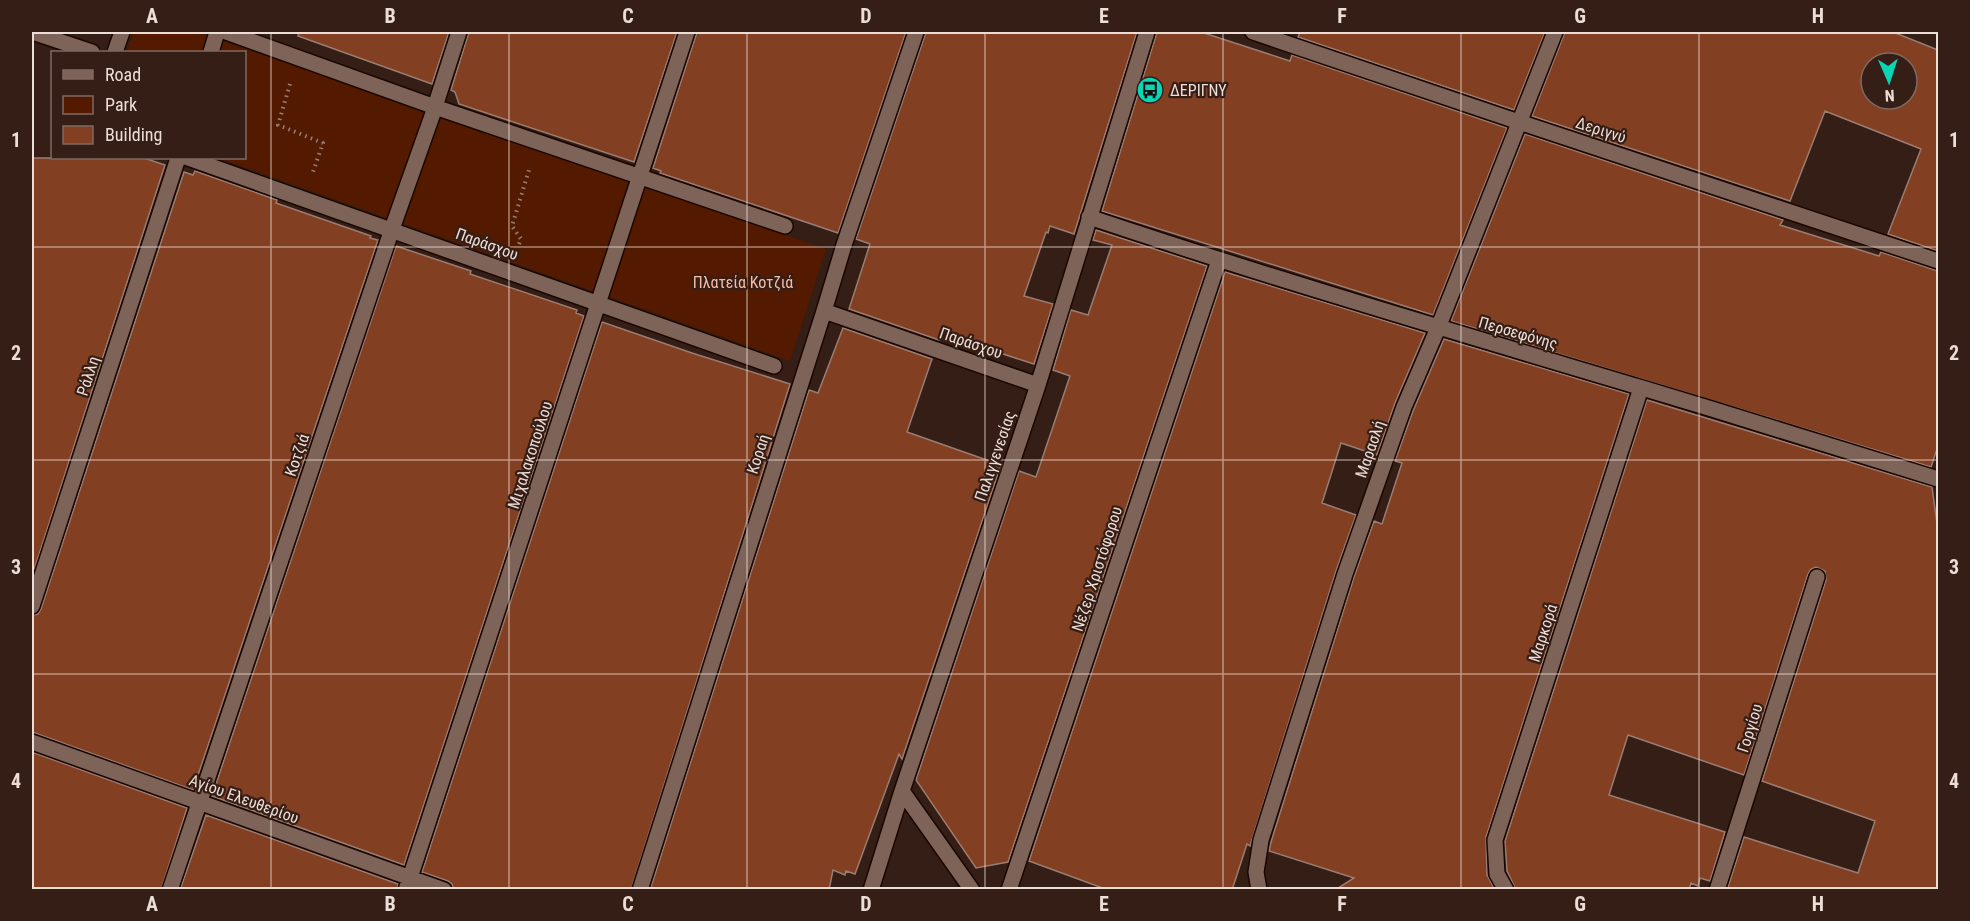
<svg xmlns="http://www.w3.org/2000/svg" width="1970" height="921" viewBox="0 0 1970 921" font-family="'Roboto Condensed',sans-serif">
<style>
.green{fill:#541a00}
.building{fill:#823f22;stroke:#9a7d72;stroke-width:1.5;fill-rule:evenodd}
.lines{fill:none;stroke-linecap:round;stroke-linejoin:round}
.minor-casing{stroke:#1b0702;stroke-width:18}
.path{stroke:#937f78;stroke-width:4;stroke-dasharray:1.5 4.5;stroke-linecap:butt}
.minor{stroke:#7e6358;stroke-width:15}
.grid{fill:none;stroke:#edddd7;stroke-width:1.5;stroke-opacity:0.55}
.labels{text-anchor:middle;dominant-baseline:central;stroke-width:4.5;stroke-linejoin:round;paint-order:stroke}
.poi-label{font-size:16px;fill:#edddd7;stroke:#351e15;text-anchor:start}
.street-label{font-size:16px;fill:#edddd7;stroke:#351e15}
.park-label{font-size:16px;fill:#f9bba3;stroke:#351e15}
.neatline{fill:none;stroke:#edddd7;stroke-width:2}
.grid-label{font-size:20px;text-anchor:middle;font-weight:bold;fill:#edddd7}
</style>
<rect width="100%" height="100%" fill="#351e15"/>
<path class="green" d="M133 32H196L826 249 790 361 218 158H244V52H127Z"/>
<path class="building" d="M299 32H449L432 84 298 36Z
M469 32H677L634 162 459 104 455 92 451 90Z
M697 32H906L838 233 660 173 661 171 653 168Z
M926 32H1137L1074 234 1050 226 1048 233 1046 232 1024 296 1053 304 1034 364 941 334 939 340 849 309 870 244 856 239Z
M1157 32H1201L1290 61 1292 55 1507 128 1433 315 1102 211Z
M1300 32H1545L1514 110 1298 37Z
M1565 32H1893L1938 50V251L1888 234 1921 149 1825 111 1790 201 1532 116ZM1871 63H1907V99H1871Z
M1525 134 1783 220 1780 225 1879 256 1881 252 1938 271V446L1931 467 1451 321Z
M32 158H144L165 165 32 576Z
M195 171 277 200 276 203 371 236 370 238 378 240 193 790 32 732V615L38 614 41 609 184 172 193 175Z
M1096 230 1207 266 1008 862 976 868 916 780 1019 471 1036 477 1070 376 1053 370 1071 310 1088 315 1112 245 1093 240Z
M396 246 471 271 470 274 577 310 576 313 584 316 404 865 212 796Z
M1225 272 1425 333 1395 403 1377 455 1341 443 1322 503 1356 515 1336 571 1250 846 1247 844 1232 890H1108L1029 861Z
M602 322 692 353 790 384 631 890H454L452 884 448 881 422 872Z
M843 328 932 359 907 432 1001 465 902 759 899 754 855 874 846 871 845 875 833 870 829 890H650L809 390 818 393Z
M1444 339 1629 394 1486 837 1487 875 1495 890H1335L1354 878 1269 851 1271 842 1354 577 1374 521 1382 524 1402 463 1395 461 1413 411Z
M1647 400 1932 487 1938 531V890H1736L1728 887 1744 837 1858 873 1875 821 1762 781 1826 580 1825 571 1816 567 1811 569 1808 574 1744 775 1628 735 1609 795 1725 832 1710 881 1700 878 1698 886 1691 883 1689 890H1516L1507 871 1505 841Z
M32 752 187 808 161 890H32Z
M206 815 398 884 397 890H180Z"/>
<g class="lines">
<defs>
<path id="minor" d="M32 32 92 52
M226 32 435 107 785 226
M1253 32 1519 122 1938 261
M115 52 122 32
M211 52 217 32
M188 158 774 366
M1089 217C1271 278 1455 332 1639 387 1739 417 1839 448 1938 479
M824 311 1038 385
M32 606 178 158
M32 742 444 890
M902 791 972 890
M170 890 392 229 432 116 459 32
M406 890 687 32
M640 890 824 311 844 245 916 32
M871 890 902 791 1038 385 1147 32
M1009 890 1219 260
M1259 890 1256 872 1261 840 1345 574 1404 407 1438 328 1555 32
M1506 890 1497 874 1495 840 1641 388
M1717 890 1817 577"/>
</defs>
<use href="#minor" class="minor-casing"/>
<path class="path" d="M290 84 278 125 323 143 313 172
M519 244 521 239 512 226 529 170"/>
<use href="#minor" class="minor"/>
</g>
<path class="grid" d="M271 32V890M509 32V890M747 32V890M985 32V890M1223 32V890M1461 32V890M1699 32V890M32 247H1938M32 460H1938M32 674H1938"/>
<defs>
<symbol id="bus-disc" viewBox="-11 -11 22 22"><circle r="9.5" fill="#0ad5b5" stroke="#351e15"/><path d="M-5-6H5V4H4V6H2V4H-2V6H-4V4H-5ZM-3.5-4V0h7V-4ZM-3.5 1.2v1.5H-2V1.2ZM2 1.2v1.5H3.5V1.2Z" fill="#111"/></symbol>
</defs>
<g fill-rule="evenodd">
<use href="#bus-disc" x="1135" y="75" width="30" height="30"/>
</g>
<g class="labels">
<g class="poi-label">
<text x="1170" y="90">ΔΕΡΙΓΝΥ</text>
</g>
<g class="street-label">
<text transform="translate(1601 130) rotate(18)">Δεριγνύ</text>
<text transform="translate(487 244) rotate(20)">Παράσχου</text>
<text transform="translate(1518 333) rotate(16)">Περσεφόνης</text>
<text transform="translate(971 343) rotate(19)">Παράσχου</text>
<text transform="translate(88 376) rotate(-72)">Ράλλη</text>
<text transform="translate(1370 449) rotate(-71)">Μαρασλή</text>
<text transform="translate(758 454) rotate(-72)">Κοραή</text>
<text transform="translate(297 455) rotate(-71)">Κοτζιά</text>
<text transform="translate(530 455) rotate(-72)">Μιχαλακοπούλου</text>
<text transform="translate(995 456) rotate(-71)">Παλιγγενεσίας</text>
<text transform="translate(1097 569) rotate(-72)">Nέζερ Χριστόφορου</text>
<text transform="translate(1543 633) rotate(-72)">Μαρκορά</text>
<text transform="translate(1750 728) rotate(-72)">Γοργίου</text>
<text transform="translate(244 799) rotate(20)">Αγίου Ελευθερίου</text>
</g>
<g class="park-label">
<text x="743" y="282">Πλατεία Κοτζιά</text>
</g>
</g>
<rect width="1970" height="921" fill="none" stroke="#351e15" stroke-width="66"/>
<rect x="51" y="51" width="195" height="108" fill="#351e15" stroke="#7f6a63" stroke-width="1.5"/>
<rect x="63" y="70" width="30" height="9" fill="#7e6358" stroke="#7f6a63" stroke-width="1.5"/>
<text x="105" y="81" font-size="18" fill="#edddd7">Road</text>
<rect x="63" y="96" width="30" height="18" fill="#541a00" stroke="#7f6a63" stroke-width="1.5"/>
<text x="105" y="111" font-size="18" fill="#edddd7">Park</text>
<rect x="63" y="126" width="30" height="18" fill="#823f22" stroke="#7f6a63" stroke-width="1.5"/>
<text x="105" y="141" font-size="18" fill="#edddd7">Building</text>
<g transform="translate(1889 81) rotate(177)"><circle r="28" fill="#351e15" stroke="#7f6a63" stroke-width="1.5"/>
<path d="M0-4.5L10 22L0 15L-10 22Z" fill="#0ad5b5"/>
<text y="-9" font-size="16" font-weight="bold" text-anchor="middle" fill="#edddd7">N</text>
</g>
<rect x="33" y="33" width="1904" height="855" class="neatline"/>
<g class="grid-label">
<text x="152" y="23">A</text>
<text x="390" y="23">B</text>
<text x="628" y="23">C</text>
<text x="866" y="23">D</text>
<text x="1104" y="23">E</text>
<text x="1342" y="23">F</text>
<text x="1580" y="23">G</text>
<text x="1818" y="23">H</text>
<text x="16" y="147">1</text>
<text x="1954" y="147">1</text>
<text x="16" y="360">2</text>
<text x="1954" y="360">2</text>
<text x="16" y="574">3</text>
<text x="1954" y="574">3</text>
<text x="16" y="788">4</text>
<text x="1954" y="788">4</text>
<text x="152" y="911">A</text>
<text x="390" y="911">B</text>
<text x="628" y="911">C</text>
<text x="866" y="911">D</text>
<text x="1104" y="911">E</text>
<text x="1342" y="911">F</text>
<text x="1580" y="911">G</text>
<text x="1818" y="911">H</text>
</g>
</svg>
